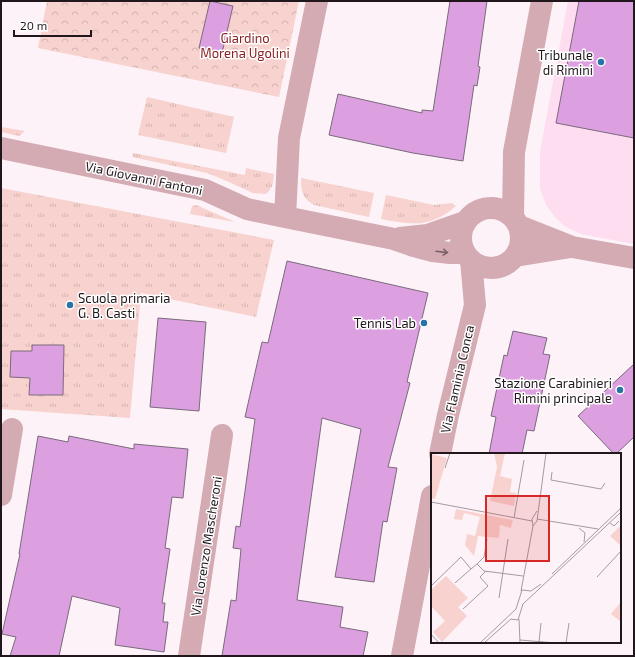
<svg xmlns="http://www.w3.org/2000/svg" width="635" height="657" viewBox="0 0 635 657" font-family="'Exo 2',sans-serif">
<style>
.built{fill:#fdddef}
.grass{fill:url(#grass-tufts)}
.park{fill:url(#park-crowns)}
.building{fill:#dca0e1;stroke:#7a6a7b}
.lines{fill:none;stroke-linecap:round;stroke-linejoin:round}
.minor{stroke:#d4abb3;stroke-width:22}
.oneway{stroke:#7a6168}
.poi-dot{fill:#2974a7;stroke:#fff;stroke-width:1.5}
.labels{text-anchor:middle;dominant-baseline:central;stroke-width:3;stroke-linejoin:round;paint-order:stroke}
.park-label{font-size:13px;fill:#892021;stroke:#fff}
.poi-label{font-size:13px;fill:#1f171c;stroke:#fff;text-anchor:end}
.street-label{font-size:13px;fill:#1f171c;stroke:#fff}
.inset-road{fill:none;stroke:#a49a9f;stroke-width:1}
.view{fill:#d62828;fill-opacity:0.15;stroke:#d62828;stroke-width:2}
.inset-edge{fill:none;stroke:#1f171c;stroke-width:2}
</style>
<defs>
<pattern id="grass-tufts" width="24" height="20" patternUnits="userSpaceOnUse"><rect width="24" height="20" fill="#f8d2ce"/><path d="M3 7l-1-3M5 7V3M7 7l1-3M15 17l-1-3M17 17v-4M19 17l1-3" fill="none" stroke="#d4b4b0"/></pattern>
<pattern id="park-crowns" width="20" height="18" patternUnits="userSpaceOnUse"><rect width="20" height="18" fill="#f8d2ce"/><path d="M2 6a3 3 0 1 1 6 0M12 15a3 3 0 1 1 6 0" fill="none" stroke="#d4b4b0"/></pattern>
</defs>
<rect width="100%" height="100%" fill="#fcf2f7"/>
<path class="built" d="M568 1H634V244L581 234 566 227 555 217 546 205 540 188V152Z"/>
<path class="grass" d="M147 97 234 117 226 153 138 135Z
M1 127 25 131 19 136 1 132Z
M133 153 245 175 246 168 274 174C273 183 273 188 266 194L253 193 222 179 207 173 132 157Z
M301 178 374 193 369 217 314 205C302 198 301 191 301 178Z
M1 188 274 240 256 317 141 293 130 418 1 409Z
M386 195 434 205 452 203 456 206C431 228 412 225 381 219Z
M196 205 235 222 190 214 192 206Z"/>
<path class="park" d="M47 1H299L279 97 38 48Z"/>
<path class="building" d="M210 1 233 6 222 53 199 48Z
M450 1H487L478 66 480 67 477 86 474 85 463 161 413 153 329 135 338 94 422 113V110L433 111Z
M579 1H634V138L556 123Z
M287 261 428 293 407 382 410 383 388 467 397 468 387 522 383 521 374 582 335 577 361 429 322 418 297 600 343 607 340 627 368 632 363 656H222L231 600 236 601 241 549 233 548 236 526 240 527 255 419 245 417 262 342 268 343Z
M158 318 206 322 199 411 150 407Z
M513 331 547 338 543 354 550 355 534 431 527 430 522 454H489L496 417 491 416 504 355 507 356Z
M32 345H64L63 395H29L30 378 10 377 11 351H32Z
M634 364V437L616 454H614L578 416Z
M38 436 68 442 69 436 134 449V444L188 449 183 498 172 497 165 548 170 549 162 603H165L163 622H168L164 652 115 645 120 608 72 596 59 656H10L16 637 2 634 20 554H19Z"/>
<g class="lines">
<path class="minor" d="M1 148 205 190 247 209 285 217 394 239 414 246 433 251 450 253H465
M461 238a30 30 0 1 1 60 0a30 30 0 1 1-60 0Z
M285 217 289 138 317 1
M513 217 514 152 542 1
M519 226 572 247 634 258
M400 238 428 235 465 222
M515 256 571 247
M440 454 448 415 475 305 471 260
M1 495 12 429
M189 656 222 435
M402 656 432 496"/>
</g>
<defs><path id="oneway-shaft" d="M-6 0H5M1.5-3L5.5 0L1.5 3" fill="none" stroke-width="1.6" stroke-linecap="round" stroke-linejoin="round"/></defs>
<use class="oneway" href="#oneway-shaft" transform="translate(442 252) rotate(7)"/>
<g class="poi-dot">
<circle cx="601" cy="62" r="4"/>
<circle cx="70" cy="305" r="4"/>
<circle cx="424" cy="323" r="4"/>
<circle cx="620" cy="390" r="4"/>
</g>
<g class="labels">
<g class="park-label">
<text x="245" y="38">Giardino<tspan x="245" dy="15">Morena Ugolini</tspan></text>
</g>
<g class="poi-label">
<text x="593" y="55">Tribunale<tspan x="593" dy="15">di Rimini</tspan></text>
<text x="78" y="298" text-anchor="start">Scuola primaria<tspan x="78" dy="15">G. B. Casti</tspan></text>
<text x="416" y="323">Tennis Lab</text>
<text x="612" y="383">Stazione Carabinieri<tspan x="612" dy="15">Rimini principale</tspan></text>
</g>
<g class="street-label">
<text transform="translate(144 178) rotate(12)">Via Giovanni Fantoni</text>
<text transform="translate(457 379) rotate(-77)">Via Flaminia Conca</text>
<text transform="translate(206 546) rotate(-81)">Via Lorenzo Mascheroni</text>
</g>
</g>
<g transform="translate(431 453)">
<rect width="190" height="190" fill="#fcf2f7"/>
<path d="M25 56 82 67 80 75 69 72 68 85 47 83 43 103 34 92 36 81 44 83 49 64 33 60 31 67 23 66ZM190 149V167L189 168 180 161Z" fill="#f8d2ce"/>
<path d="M63 0H74L69 23 81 26 79 39 85 40 83 53 59 48 66 14ZM188 74 190 75V93L179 83ZM15 123 37 145 27 154 36 163 11 189 2 179 14 168 0 153V137Z" fill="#f8d2ce"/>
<path d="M0 1 16 5 4 46 0 45Z" fill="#f8d2ce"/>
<path class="inset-road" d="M14 15 19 0M121 19 120 27 170 36 174 30M0 49 101 68M83 65 93 7M106 66 167 76M179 70 183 73 188 68M102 73 106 68 115 0M148 75 154 80 153 89M46 111 53 104 56 86M121 121 190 55M166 124 190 98M24 130 40 116M0 133 30 104 40 116 46 111 53 118 92 123M90 138 102 73 101 66 106 58M100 138 110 131M68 145 77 86M32 156 57 133 49 124 55 118M80 166 87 167 92 151 190 59M88 166 89 190M0 181 8 190M89 187 125 190M108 189 110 170M49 190 85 156 91 137 100 138M53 190 80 166M135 190 138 170"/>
<path class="view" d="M55 43H118V108H55Z"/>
<rect width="190" height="190" class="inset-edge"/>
</g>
<rect width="635" height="657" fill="none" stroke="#1f171c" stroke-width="4"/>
<path d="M14 30v6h77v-6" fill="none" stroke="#1f171c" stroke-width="2"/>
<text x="20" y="30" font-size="12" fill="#1f171c" stroke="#ffffff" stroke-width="3" paint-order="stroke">20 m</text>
</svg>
